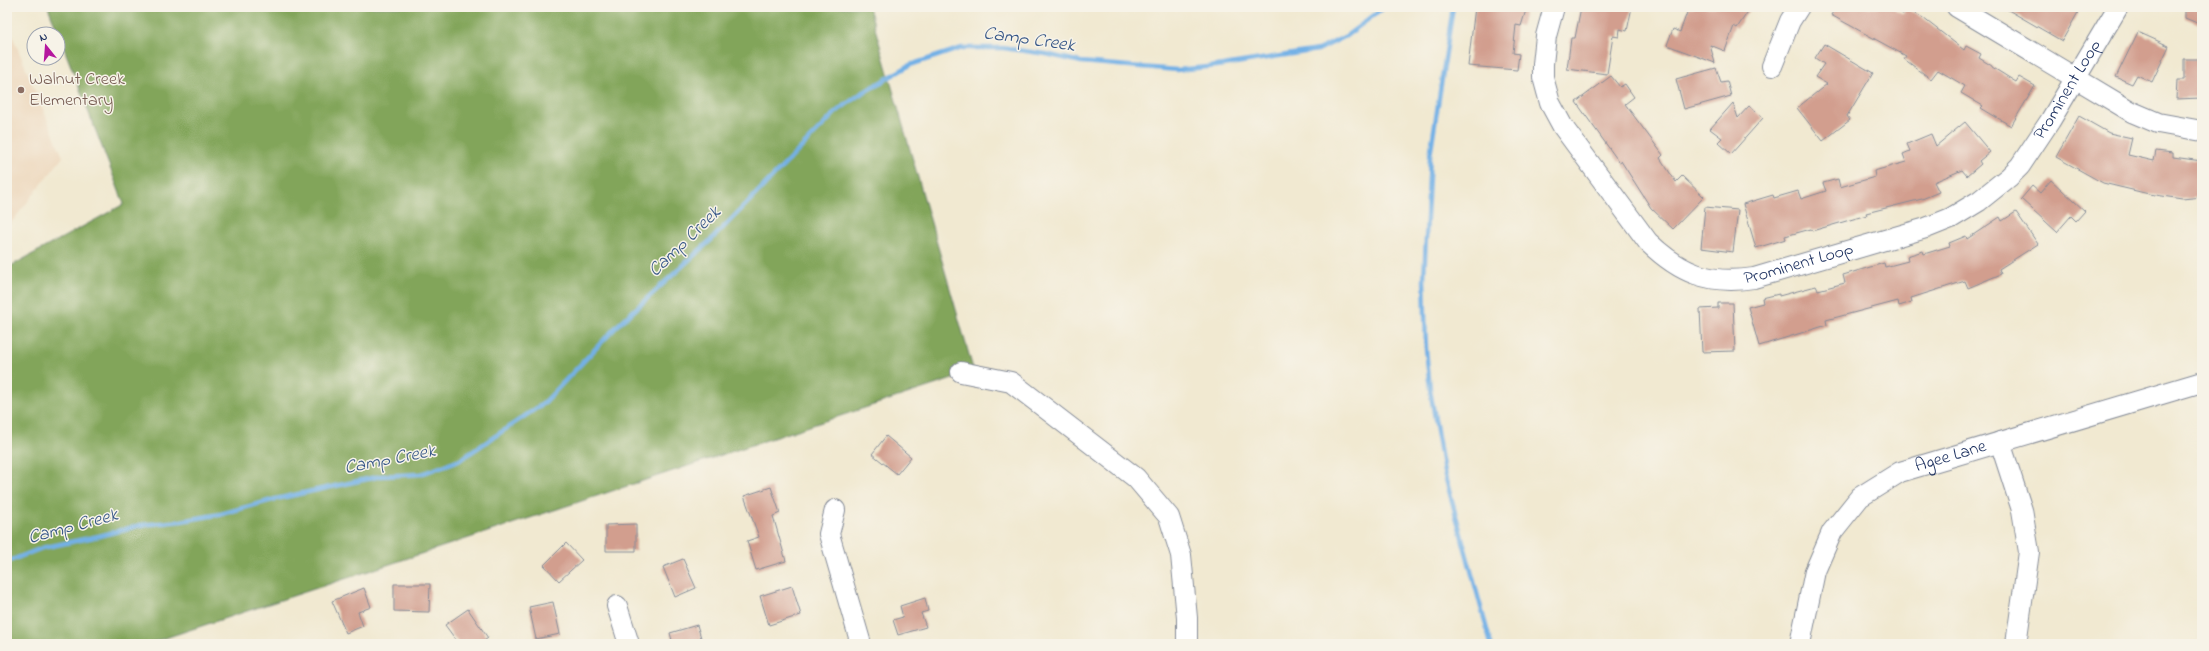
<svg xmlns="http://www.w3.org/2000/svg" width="2209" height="651" viewBox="0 0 2209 651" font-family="'Indie Flower',sans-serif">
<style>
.built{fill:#edd7bb}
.forest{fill:#82a55a;stroke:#4e6a5c}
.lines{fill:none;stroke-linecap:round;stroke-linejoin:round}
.stream{stroke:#73b1e6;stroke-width:4.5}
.building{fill:#d29e8e}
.minor-casing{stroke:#868c98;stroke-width:22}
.minor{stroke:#fff;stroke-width:20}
.education-dot{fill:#8d6e63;stroke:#f7f3e8;stroke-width:1.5}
.labels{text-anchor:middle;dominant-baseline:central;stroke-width:3;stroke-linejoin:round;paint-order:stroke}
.education-label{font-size:18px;fill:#785e54;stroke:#f7f3e8;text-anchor:start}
.street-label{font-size:18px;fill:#1b2f5e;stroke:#f7f3e8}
.water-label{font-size:19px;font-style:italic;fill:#355687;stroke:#f7f3e8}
</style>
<rect width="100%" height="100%" fill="#f7f3e8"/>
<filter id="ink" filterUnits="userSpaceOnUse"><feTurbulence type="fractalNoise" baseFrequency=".025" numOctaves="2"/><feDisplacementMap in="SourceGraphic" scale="8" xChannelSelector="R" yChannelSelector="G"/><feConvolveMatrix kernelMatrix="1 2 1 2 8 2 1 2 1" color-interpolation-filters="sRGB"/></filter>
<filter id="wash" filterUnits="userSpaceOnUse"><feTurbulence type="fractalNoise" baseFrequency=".012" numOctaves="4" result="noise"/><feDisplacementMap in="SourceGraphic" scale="16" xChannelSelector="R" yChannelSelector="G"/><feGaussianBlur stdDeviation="0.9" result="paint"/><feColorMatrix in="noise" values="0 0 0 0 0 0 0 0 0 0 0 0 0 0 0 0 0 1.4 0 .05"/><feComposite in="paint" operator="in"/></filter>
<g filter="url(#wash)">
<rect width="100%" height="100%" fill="#f1e9d1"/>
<path class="built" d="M7 23 63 157 7 228Z"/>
<path class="forest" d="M48 7H869L974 372 147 644H7V268L124 204Z"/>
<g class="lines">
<path class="stream" d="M1453 7 1430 156 1424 279 1426 349 1430 389 1444 472 1491 644
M7 562 42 548 99 536 141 525 181 521 221 514 276 499 381 476 421 474 460 460 544 403 617 326 712 239 836 112 859 95 910 65 962 48H1003L1046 54 1081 62 1177 70 1217 66 1318 50 1346 36 1385 7"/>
</g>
<g id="blocks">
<path class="building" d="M1475 7H1516L1526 10 1521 26 1516 25 1513 53 1519 54 1517 70 1468 66Z
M1581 7H1632L1627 31 1620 29 1619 37 1613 36 1607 74 1567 69 1571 38H1575Z
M1689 7H1751L1737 28 1734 26 1725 51 1710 45 1715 63 1667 45 1673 29 1680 32Z
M1836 7H1891L1903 14 1906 8 1923 18 1964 50 1966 46 1981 54 1979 58 1992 66V67L2016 82 2019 77 2035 86 2011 126 1981 108 1983 106 1961 93 1965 86 1938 70 1931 79 1904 59 1906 56 1831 15Z
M2003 7H2081L2062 41Z
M2185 7H2202V25L2185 18Z
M2138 32 2169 46 2152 82 2137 75 2132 84 2116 77Z
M1824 44 1873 73 1847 116 1850 120 1823 141 1797 108 1827 84 1815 77 1824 64 1815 58Z
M2184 59H2202V98L2176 99 2177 80H2184Z
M1716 68 1721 82 1727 81 1731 96 1684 109 1676 79Z
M1611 76 1620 87 1625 84 1634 97 1625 104 1663 155 1660 158 1676 182 1682 176 1704 197 1673 229 1651 208 1621 161 1619 162 1576 102Z
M1733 103 1738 118 1749 106 1763 118 1731 154 1718 142 1722 138 1710 129Z
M2079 116 2109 133 2132 138 2128 155 2154 161 2156 151 2173 153V157L2202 161V197L2182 199 2149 194 2103 183 2056 157Z
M1965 122 1990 152 1979 161 1981 164 1967 176 1962 170 1934 182 1939 192 1922 199 1866 213 1867 215 1812 231 1811 229 1785 236 1786 239 1756 248 1743 204 1773 195 1774 198 1798 191 1801 199 1826 191 1823 183 1838 179 1840 187 1875 177 1874 171 1906 162 1903 154 1910 151 1907 144 1931 134 1936 146Z
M2051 180 2085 211 2076 221 2071 216 2057 232 2021 199 2032 186 2040 193Z
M1705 207 1738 210 1733 252 1701 248Z
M2016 212 2038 244 1999 269 2001 274 1968 288 1965 281 1911 298 1912 302 1899 306 1898 301 1826 320 1827 325 1759 346 1748 307 1763 303 1762 298 1779 294V296L1816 286 1818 290 1845 283 1843 275 1884 263 1885 267 1908 261 1907 256 1923 251 1924 254 1950 246 1949 243 1966 236 1967 239 2000 217 2002 221Z
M1718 303H1733L1735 351 1702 352 1700 309 1718 308Z
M886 436 911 457 897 474 872 454Z
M771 487 780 513 773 516 786 561 756 570 747 541 759 537 744 496Z
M636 524V551H606V525Z
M566 543 582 560 559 581 544 565Z
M683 559 696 588 675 597 663 567Z
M394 584H430L429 612 394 611Z
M792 586 801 615 769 625 760 596Z
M364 588 371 607 358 612 363 626 346 633 332 601Z
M925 598 928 611 921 613 926 627 898 635 893 620 903 617 900 606Z
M553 602 560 634 536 639 529 607Z
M468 609 488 638 480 644H459L445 625Z
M697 625 703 644H673L670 633Z"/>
</g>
</g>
<g filter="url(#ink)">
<use href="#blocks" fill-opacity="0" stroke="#868c98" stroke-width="1"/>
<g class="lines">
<defs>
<g id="minor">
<path id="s1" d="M1554 7 1546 36 1543 64V77L1550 103 1563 127 1648 242C1680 273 1709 285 1754 278L1926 228 1951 218 1979 201 2009 177 2020 166 2050 121 2118 7"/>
<path d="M1957 7 2132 112 2158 123 2202 131"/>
<path d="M1772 66 1790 21 1799 7"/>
<path d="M961 372 1011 382 1136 478 1169 517 1181 555 1187 618V644"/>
<path d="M2000 442 2022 510 2029 552 2016 644"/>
<path d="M835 510 829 534 861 644"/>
<path d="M617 606 629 644"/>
<path id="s2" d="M1800 644 1815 571 1832 532 1860 497 1900 472 2202 382"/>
</g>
</defs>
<use href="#minor" class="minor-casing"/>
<use href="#minor" class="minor"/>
</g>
</g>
<circle class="education-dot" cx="21" cy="90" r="4"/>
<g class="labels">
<g class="education-label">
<text x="29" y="80">Walnut Creek<tspan x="29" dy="21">Elementary</tspan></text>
</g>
<g class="street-label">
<text stroke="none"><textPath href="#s1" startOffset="768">Prominent Loop</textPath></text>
<text stroke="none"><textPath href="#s1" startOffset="432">Prominent Loop</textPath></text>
<text stroke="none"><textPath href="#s2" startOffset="262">Agee Lane</textPath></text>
</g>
<g class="water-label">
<text transform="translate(1029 40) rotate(8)">Camp Creek</text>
<text transform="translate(685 242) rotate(-44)">Camp Creek</text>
<text transform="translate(390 460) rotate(-11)">Camp Creek</text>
<text transform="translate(73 527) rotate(-15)">Camp Creek</text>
</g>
</g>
<rect width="2209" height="651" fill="none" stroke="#f7f3e8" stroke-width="24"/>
<g transform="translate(46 46) rotate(343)"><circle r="19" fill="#f7f3e8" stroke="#9fa5b1"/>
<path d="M0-3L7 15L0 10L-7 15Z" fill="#b5179e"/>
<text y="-6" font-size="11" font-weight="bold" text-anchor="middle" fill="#1b2f5e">N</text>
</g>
</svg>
